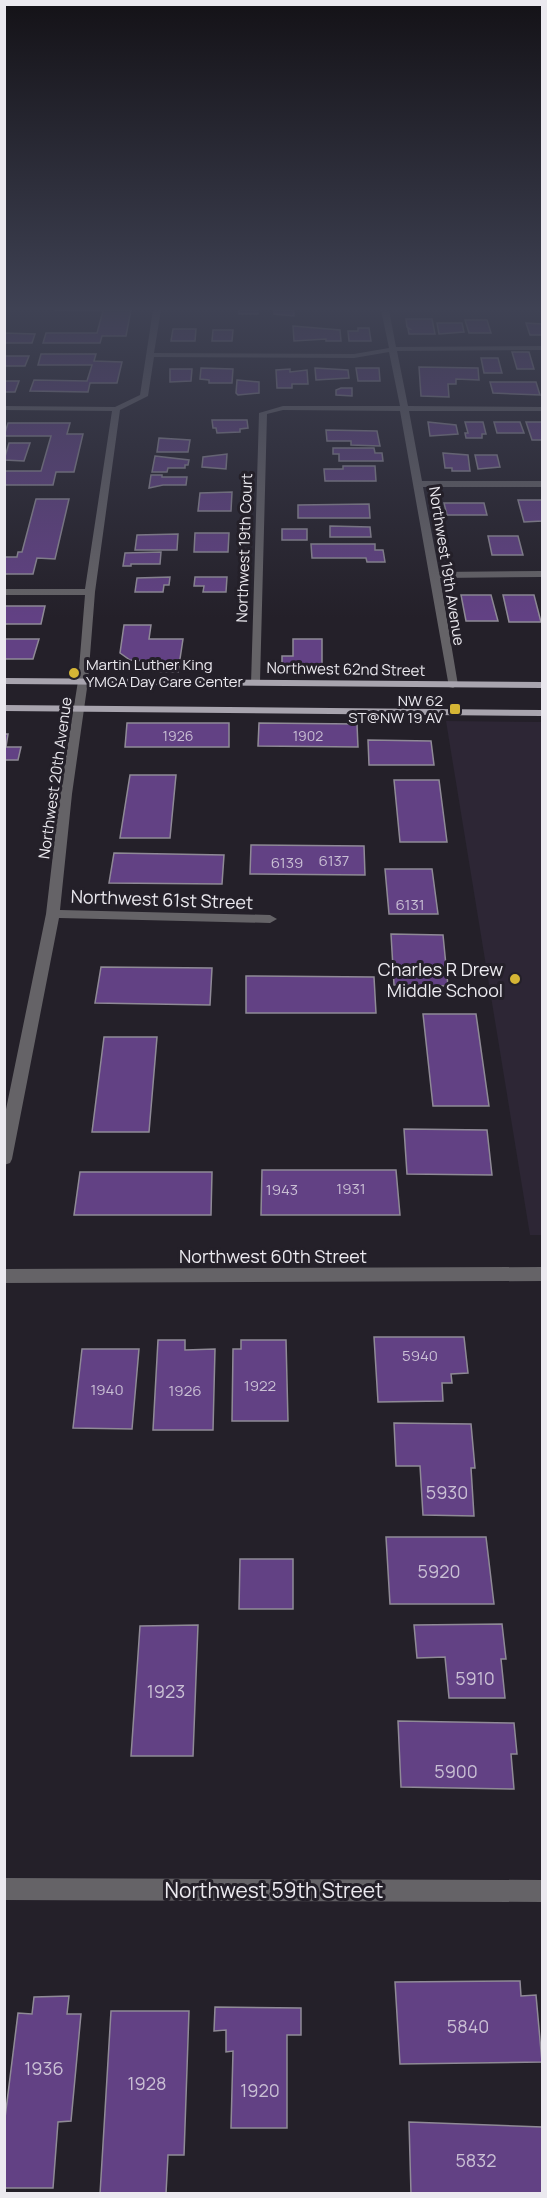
<svg xmlns="http://www.w3.org/2000/svg" width="547" height="2198" viewBox="0 0 547 2198" font-family="Manrope,sans-serif">
<style>
.built{fill:#2d2635}
.building{fill:#624184;stroke:#8f8a96;stroke-width:1.5}
.lines{fill:none;stroke-linecap:round;stroke-linejoin:round}
.minor{fill:#656367;fill-rule:evenodd}
.major{fill:#a8a4ae;fill-rule:evenodd}
.poi-dot{fill:#d5b535;stroke:#242029;stroke-width:2}
.labels{text-anchor:middle;dominant-baseline:central;stroke-width:6;stroke-linejoin:round;paint-order:stroke}
.far-number-label{font-size:14px;fill:#c9bfd4}
.far-street-label{font-size:15px;fill:#ebe9ef;stroke:#242029}
.far-poi-label{font-size:15px;fill:#ebe9ef;stroke:#242029;text-anchor:start}
.number-label{font-size:15px;fill:#c9bfd4}
.street-label{font-size:18px;fill:#ebe9ef;stroke:#242029}
.poi-label{font-size:18px;fill:#ebe9ef;stroke:#242029;text-anchor:end}
.near-number-label{font-size:18px;fill:#c9bfd4}
.near-street-label{font-size:21px;fill:#ebe9ef;stroke:#242029}
</style>
<rect width="100%" height="100%" fill="#242029"/>
<path class="built" d="M446 721 542 722V1235H530Z"/>
<path class="building" d="M54 310H131L126 336H102L100 343H43L46 333H97L103 311Z
M239 310H258V314H239Z
M274 310H294V316L274 314Z
M406 319H432L435 334H409L408 329H410L407 327Z
M465 320H487L491 333H469Z
M437 323H462L464 332 439 334Z
M526 323 542 324V335H530Z
M293 326 340 330 341 341H326V339L294 341Z
M358 328H369L371 341H349L348 331H358Z
M173 329H196L195 341H171Z
M213 330H233L232 341H212Z
M4 333 35 334 32 343H4Z
M512 352H529L534 369H517Z
M41 354H96L94 361 122 362 117 383H90L88 392 30 391 34 380 87 381 92 365H38Z
M4 356H29L25 366H4Z
M481 358H498L502 373H484Z
M419 367 478 368 479 380 456 379V384H448L449 397 421 396Z
M201 368 233 369 232 383H209V380L200 379Z
M315 368 348 370 349 378 316 380Z
M356 368H379L380 381H358Z
M170 369H192L191 381 170 382Z
M290 369V372L307 370 308 384H292V388H277L276 370Z
M237 380 259 382V393L238 395 236 393Z
M4 381H19L15 392H4Z
M490 382H536L540 395 493 393Z
M341 388H352V396L336 395V390Z
M212 420H247L248 428 240 429V432L217 433 216 428H213Z
M428 422 456 425 458 434 430 436Z
M465 422H483L486 434H482V438H466L465 433H468Z
M494 422H520L524 433H497Z
M526 422H542V440H532Z
M8 423H70L67 434H83L74 472H56L53 485H4V471H41L51 436H4Z
M326 430 377 431 380 446 351 445V441H327Z
M159 438 190 440 188 452H157Z
M9 443H30L24 461 4 460Z
M333 448H374L375 453H382L383 461H339V454H333Z
M443 453 468 455 470 471H452V468H445Z
M227 454 226 469 202 467 203 457Z
M475 455H497L500 467 478 469Z
M155 456 189 460 188 465H185V468H168L167 472H152Z
M343 466H375L376 481H325L324 469H343Z
M151 475H162V477H187L186 485H163L149 488Z
M232 492 231 511H198L200 493Z
M36 499H69L55 559 37 558 33 574H4V557H17L18 552H22Z
M518 500H542V521L524 522Z
M444 503H484L487 515H447Z
M369 504 370 518H298V505Z
M330 526 370 527 371 537H330Z
M282 529H307V540H282Z
M195 533H229L228 552H194Z
M178 534 177 550H135L137 535Z
M488 536H518L523 555H492Z
M311 544H375V550H383L385 562H367L366 558H312Z
M161 552 160 564H131V566H123L125 553Z
M170 577 169 585H164L163 592H135L137 578Z
M195 577H227L226 592H203L204 586H194Z
M461 595H491L498 621H466Z
M503 595H534L541 622H509Z
M4 606H45L41 624H4Z
M124 625H151L149 639H183L178 672 143 671 145 661 130 660 120 653Z
M4 639H39L33 659H4Z
M293 639H322V666L282 665V656H293Z
M127 723H229V747H125Z
M259 723 357 724 358 747 258 746Z
M4 734H8L6 747H21L18 760H5L4 764Z
M368 740 431 741 434 765H369Z
M130 775H176L170 838H120Z
M394 780H439L447 842H400Z
M251 845 364 846 365 875 250 874Z
M114 853 224 855 222 884 109 883Z
M385 869H432L438 914H389Z
M391 934 443 935 448 986 394 985Z
M101 967 212 968 210 1005 95 1003Z
M246 976 374 977 376 1013H246Z
M423 1014H476L489 1106H433Z
M104 1037H157L149 1132H92Z
M404 1129 487 1130 492 1175 407 1174Z
M262 1170H396L400 1215H261Z
M80 1172H212L211 1215H74Z
M374 1337H464L468 1373 451 1374 452 1383H442L443 1401 378 1402Z
M158 1340H185V1350L215 1349 213 1430H153Z
M241 1340H286L288 1421H232L233 1349H241Z
M82 1349H139L132 1429 73 1428Z
M394 1423 471 1424 475 1468H471L474 1516 423 1515 420 1466H396Z
M386 1537H486L494 1604H390Z
M240 1559H293V1609H239Z
M502 1624 506 1659H501L505 1698H449L445 1657 417 1658 414 1625Z
M198 1625 193 1756H131L140 1626Z
M398 1721 514 1723 517 1754H511L514 1789 401 1787Z
M520 1981 521 1996 536 1995 542 2062 400 2064 395 1982Z
M69 1996 67 2014H81L71 2121 58 2122 53 2188H4V2126L18 2013 32 2014 34 1997Z
M215 2007 301 2008V2035H287V2128H231L233 2051 226 2052V2030L214 2031Z
M111 2011H189L184 2155H168L166 2194H100Z
M409 2122 542 2127V2194H411Z"/>
<g class="lines">
<path class="minor" d="M153 310H161L154 353 354 354 389 348 381 310H389L396 347 542 346V350L397 351 408 406 542 407V411H409L422 481H542V487H423L439 572 542 571V577L440 578 458 685 453 688 449 687 400 411 283 410 267 414 260 682 259 684H251L259 413 283 406H400L389 352 354 358 154 357 148 396 120 410 95 592 88 681 72 794 60 910 270 915 277 919 270 923 59 918 12 1159 10 1163 4 1165V1119L46 914 60 794 78 681 85 595H4V589H85L112 411 4 410V406L115 407 140 395Z
M542 1267V1281L4 1283V1269Z
M4 1878 542 1880V1902L4 1900Z"/>
<path class="major" d="M4 678 542 682V688L4 684Z
M4 705 542 710V716L4 711Z"/>
</g>
<linearGradient id="sky" x2="0" y2="1"><stop stop-color="#141217"/><stop offset="0.5" stop-color="#3f4254"/><stop offset="1" stop-color="#3f4254" stop-opacity="0"/></linearGradient>
<rect width="547" height="618" fill="url(#sky)"/>
<g class="poi-dot">
<circle cx="74" cy="673" r="6"/>
<rect x="449" y="703" width="12" height="12" rx="3"/>
<circle cx="515" cy="979" r="6"/>
</g>
<g class="labels">
<g class="far-number-label">
<text x="178" y="735">1926</text>
<text x="308" y="735">1902</text>
</g>
<g class="far-street-label">
<text transform="translate(244 548) rotate(-88)">Northwest 19th Court</text>
<text transform="translate(447 566) rotate(81)">Northwest 19th Avenue</text>
<text transform="translate(346 669) rotate(1)">Northwest 62nd Street</text>
<text transform="translate(55 778) rotate(-82)">Northwest 20th Avenue</text>
</g>
<g class="far-poi-label">
<text x="86" y="664">Martin Luther King<tspan x="86" dy="17">YMCA Day Care Center</tspan></text>
<text x="443" y="700" text-anchor="end">NW 62<tspan x="443" dy="17">ST@NW 19 AV</tspan></text>
</g>
<g class="number-label">
<text x="334" y="860">6137</text>
<text x="287" y="862">6139</text>
<text x="410" y="904">6131</text>
<text x="351" y="1188">1931</text>
<text x="282" y="1189">1943</text>
<text x="420" y="1355">5940</text>
<text x="260" y="1385">1922</text>
<text x="107" y="1389">1940</text>
<text x="185" y="1390">1926</text>
</g>
<g class="street-label">
<text transform="translate(162 899) rotate(2)">Northwest 61st Street</text>
<text x="273" y="1256">Northwest 60th Street</text>
</g>
<g class="poi-label">
<text x="503" y="969">Charles R Drew<tspan x="503" dy="21">Middle School</tspan></text>
</g>
<g class="near-number-label">
<text x="447" y="1492">5930</text>
<text x="439" y="1571">5920</text>
<text x="475" y="1678">5910</text>
<text x="166" y="1691">1923</text>
<text x="456" y="1771">5900</text>
<text x="468" y="2026">5840</text>
<text x="44" y="2068">1936</text>
<text x="147" y="2083">1928</text>
<text x="260" y="2090">1920</text>
<text x="476" y="2160">5832</text>
</g>
<g class="near-street-label">
<text x="274" y="1890">Northwest 59th Street</text>
</g>
</g>
<rect width="547" height="2198" fill="none" stroke="#ebe9ef" stroke-width="12"/>
</svg>
